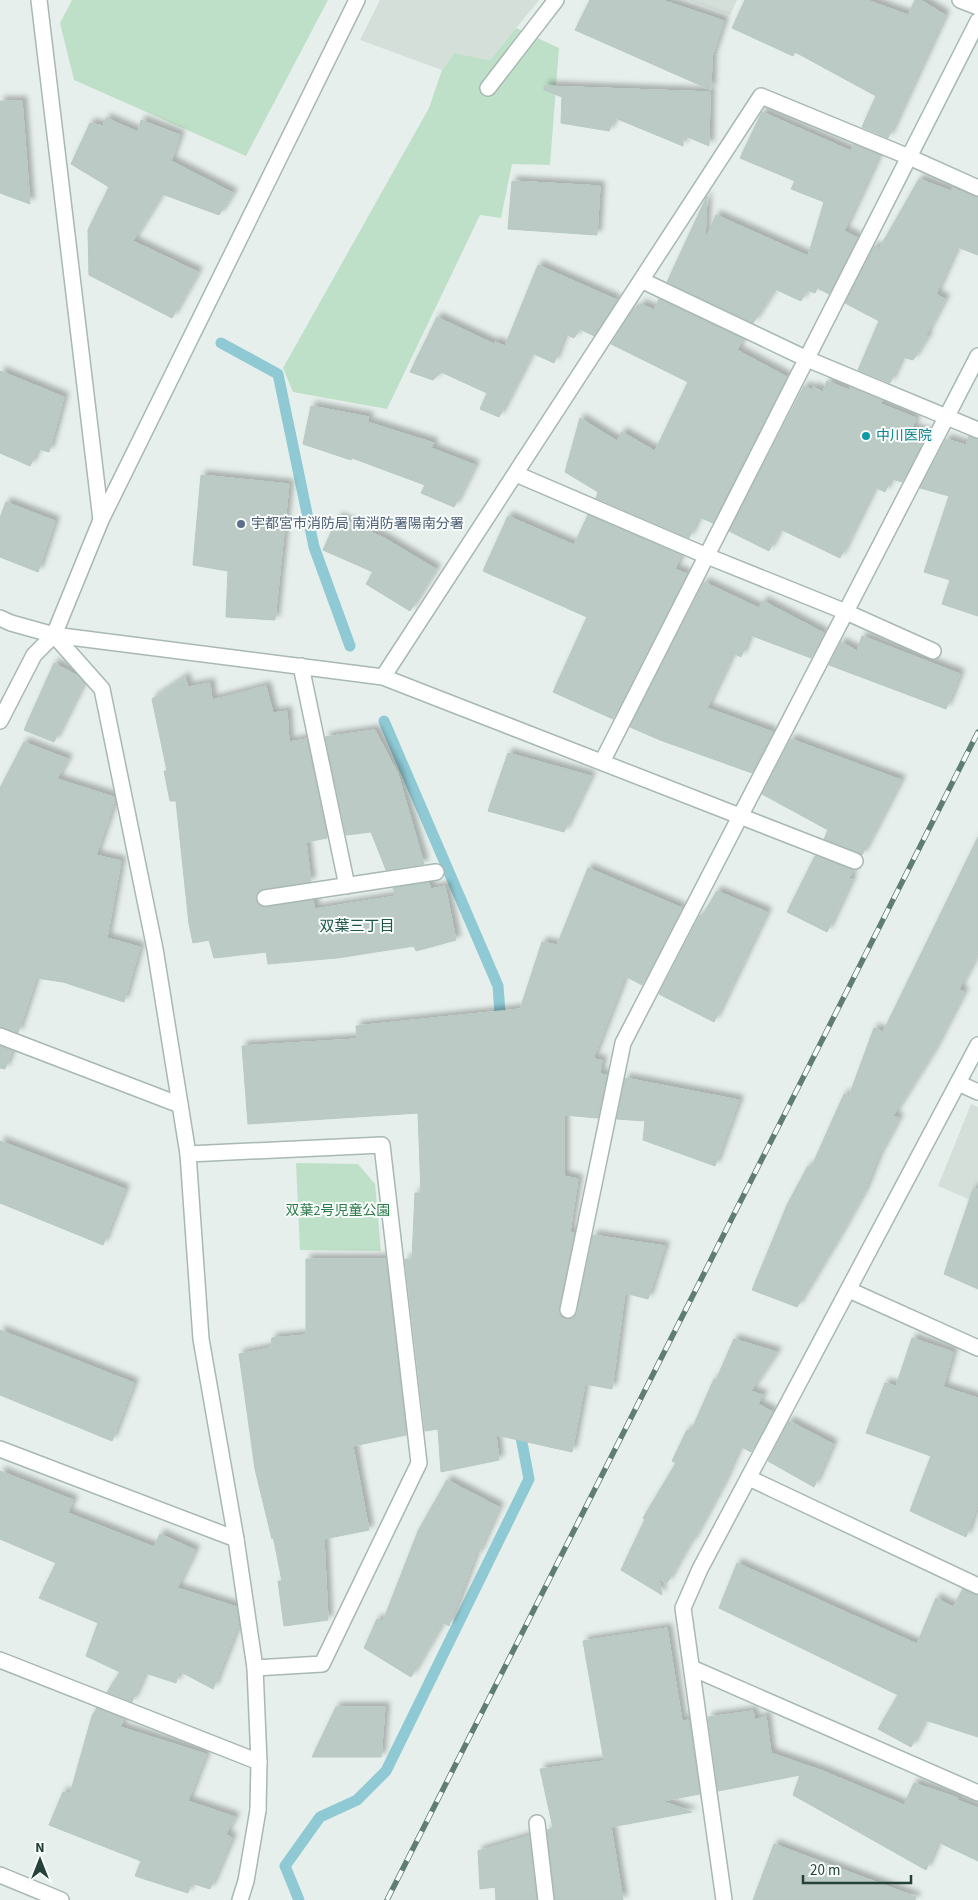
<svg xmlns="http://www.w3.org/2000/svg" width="978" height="1900" viewBox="0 0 978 1900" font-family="'Source Sans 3','Noto Sans JP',sans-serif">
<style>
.built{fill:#d4dfda}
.green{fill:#bfe0c8}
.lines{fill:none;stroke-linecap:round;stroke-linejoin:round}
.stream{stroke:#8ec9d4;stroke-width:11}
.building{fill:#bbcac4;stroke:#b8c9c2;filter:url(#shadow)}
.minor-casing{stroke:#a8b8b2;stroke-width:18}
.tertiary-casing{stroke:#a8b8b2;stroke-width:18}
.minor{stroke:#fff;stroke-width:15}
.tertiary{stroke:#fff;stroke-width:15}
.rail-casing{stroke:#5f7d75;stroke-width:5.5}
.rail{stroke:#f7fbf9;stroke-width:4;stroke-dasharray:11;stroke-linecap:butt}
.culture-dot{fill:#0f9aa8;stroke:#f7fbf9;stroke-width:2}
.service-dot{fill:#5c6f8a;stroke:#f7fbf9;stroke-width:2}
.labels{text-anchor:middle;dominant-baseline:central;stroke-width:4;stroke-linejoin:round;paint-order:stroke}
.culture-label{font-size:14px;fill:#0d838f;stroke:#f7fbf9;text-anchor:start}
.service-label{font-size:14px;fill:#4e5e75;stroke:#f7fbf9;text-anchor:start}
.park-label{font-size:14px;fill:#2d7a4b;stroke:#f7fbf9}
.neighbourhood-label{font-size:15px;fill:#1f5548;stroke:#f7fbf9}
</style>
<defs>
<filter id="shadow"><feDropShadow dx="4.5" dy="-4.5" stdDeviation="2.5" flood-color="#0004"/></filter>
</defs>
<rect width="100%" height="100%" fill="#e6efeb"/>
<path class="built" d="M380 0H539L490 60 454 53 442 70 360 40Z
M688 0H737L730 15Z
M971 1104 978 1107V1203L938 1186Z"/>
<path class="green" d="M72 0H328L246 156 74 80 60 23Z
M516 28 559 48 550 165 512 164 501 218 480 215 387 409 293 392 283 368 429 108 442 70 454 53 490 60Z
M296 1163 358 1164 375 1184 381 1251 300 1250Z"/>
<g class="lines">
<path class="stream" d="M221 343 278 374 314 547 350 646
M384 721 498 986 501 1026
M299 1900 285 1866 320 1817 357 1800 386 1771 529 1479 519 1427"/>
</g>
<path class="building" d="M590 0H662L724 21 712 57 711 90 575 30Z
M745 0H867L908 15 915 0H921L945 15 888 138 862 127 876 96 795 52 793 56 732 28Z
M544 86 710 92 709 146 683 135V146L615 118 609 131 561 123 562 97 544 90Z
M0 101H22L30 204 0 193Z
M762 112 851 151 854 144 879 155 844 231 858 238 829 294 817 288 815 293 807 290 801 301 775 289 753 323 667 282 707 196 705 240 716 215 808 256 824 202 791 189 795 181 740 158Z
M106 118 138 132 141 120 180 135 171 161 233 193 219 215 162 194 133 241 198 272 172 318 89 275 88 230 109 187 71 164 90 123 103 126Z
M919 179 951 191 952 188 978 198V255L957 247 936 294 945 299 926 335 928 336 913 360 902 357 890 383 858 370 879 321 845 303 874 246 879 249Z
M512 181 600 186 597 235 508 229Z
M538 265 617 300 594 336 580 329 574 338 565 334 554 363 532 353 499 417 480 409 487 393 441 372 433 380 410 372 437 317 494 344 495 342 505 346Z
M659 299 743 339 737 350 787 377 713 523 699 517 689 538 596 498 598 492 565 472 580 418 617 441 622 432 655 451 688 382 611 344 634 308 638 310 641 304 654 310Z
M0 371 64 397 49 452 38 449 30 466 0 453Z
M827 381 849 390 850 387 882 400 881 404 916 418 912 428 928 433 902 482 891 479 885 492 875 487 840 558 780 529 769 551 729 531 804 386 812 390 813 387 823 392Z
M311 406 369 417 367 422 434 443 431 448 475 465 454 507 421 493 425 485 352 458 351 460 303 444Z
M969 436 978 439V616L942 604 950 580 924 572 949 496 920 488 946 439 966 445Z
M201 475 289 484 275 620 226 617 228 571 193 565Z
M6 502 55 521 38 572 0 557V518Z
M588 515 681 555 675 569 687 574 613 719 553 692 587 617 483 571 508 516 574 545Z
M338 517 384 538 436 569 410 611 366 584 373 572 323 550Z
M704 582 759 608 763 601 824 633 811 658 750 635 741 657 733 653 707 708 773 732 752 773 660 740 630 727Z
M862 636 960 674 946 709 829 665 841 642 857 651Z
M54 663 78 676 84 682 54 742 24 730Z
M185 677 188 687 210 683 212 700 266 686 273 713 287 711 289 742 307 739 327 838 306 842 311 882 263 889 256 895 258 904 266 907 313 900 315 909 396 896 393 888 429 883 431 889 445 886 456 940 416 951 414 946 337 958 268 964 266 952 214 958 209 940 193 943 189 924 176 801H170L164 771H167L152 699Z
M375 730 398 774 424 864 386 870 371 832 346 835 325 737Z
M791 739 901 780 862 855 824 839 828 830 762 794Z
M24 742 68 759 57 779 114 797 115 800 96 855 121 861 107 938 140 947 124 1002 63 982 36 978 18 1033 0 1027V788Z
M508 753 591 776 564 832 488 811Z
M978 837V953L959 989 964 992 933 1052 893 1116 899 1118 878 1157 864 1192 836 1242 797 1307 752 1290 787 1205 808 1166 811 1168 844 1094 849 1096 874 1028 883 1032Z
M815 856 854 870 849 878 852 879 827 932 787 912Z
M588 868 682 908 642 985 625 976 593 1059 602 1060 600 1074 607 1075 598 1118 564 1115V1176L578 1179 570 1232 574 1233 559 1308 561 1317 570 1319 577 1312 593 1235 665 1246 648 1299 625 1293 612 1389 585 1384 572 1452 496 1435 499 1460 441 1472 438 1429 425 1431 405 1259H412L415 1193H421L418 1113 248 1124 242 1046 357 1039 356 1026 520 1009 542 942 557 945Z
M717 891 767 912 714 1022 659 994 700 915 702 916Z
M0 1046 12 1050 5 1069 0 1068Z
M625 1078 739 1100 715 1166 643 1140 645 1121 617 1119Z
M0 1141 125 1189 103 1245 0 1203Z
M973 1189H978V1289L944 1274Z
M306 1259H386L406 1435 353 1446 369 1530 324 1539 328 1620 284 1626 278 1581H282L273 1536 272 1539 255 1469 239 1354 270 1348 272 1338 306 1335Z
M0 1330 134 1383 112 1441 0 1395Z
M912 1338 953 1352 943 1387 978 1398V1503L966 1537 910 1511 931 1456 866 1433 885 1383 896 1386Z
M734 1339 777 1352 751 1391 763 1395 758 1404 773 1412 751 1452 740 1446 723 1484 692 1542H690L667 1583 659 1579 662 1595 621 1570 645 1519 643 1518 676 1463 672 1461 687 1430 691 1431 714 1379 716 1380Z
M789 1421 833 1444 814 1487 768 1461Z
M0 1471 73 1500 68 1513 154 1547 160 1534 195 1550 177 1588 237 1607 239 1623 213 1689 179 1671 176 1683 145 1673 132 1702 107 1692 120 1672 86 1656 98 1623 39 1598 56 1563 0 1539Z
M447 1480 499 1507 478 1554 476 1553 449 1626 443 1622 411 1677 364 1648 377 1619 383 1621 418 1531Z
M737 1563 917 1644 936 1598 953 1607 963 1589 978 1595V1737L925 1720 911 1747 878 1729 898 1695 719 1608Z
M667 1628 682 1721 689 1720 700 1794 662 1801 692 1812 611 1827 623 1900H555L547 1830 553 1828 540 1769 604 1761 583 1641Z
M336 1707H385L381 1757H312Z
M97 1708 124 1719 120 1727 206 1754 188 1801 235 1817 226 1834 232 1838 210 1889 191 1883 188 1893 135 1876 141 1861 49 1825 63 1792 70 1794 92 1716Z
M753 1711 755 1720 766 1716 771 1753 823 1771 904 1805 914 1783 958 1798 957 1800 978 1808V1861L938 1842 926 1870 793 1795 800 1775 718 1791 708 1717Z
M529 1836 537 1900H496L495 1887 480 1889 478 1851Z
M774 1844 916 1897 915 1900H753Z"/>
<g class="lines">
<defs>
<path id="minor" d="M39 0 101 520
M960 0 978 7
M488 88 556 0
M641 280 807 359 978 430
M516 474 707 556 846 612 933 651
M0 618 11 623 54 635 383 677 855 861
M301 666 347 886
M383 677 761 96 909 157 978 188
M0 721 34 655 54 635
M602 762 978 21
M265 898 436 872
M0 1036 180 1105
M958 1083 978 1092
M188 1154 382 1145 419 1463 322 1664 255 1668
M849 1290 978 1348
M568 1310 623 1043 978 356
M0 1449 236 1539
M749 1478 978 1586
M0 1660 259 1762
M692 1668 978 1793
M537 1823 546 1900
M0 1875 61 1900
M240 1900 246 1881 258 1810"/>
<path id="tertiary" d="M258 1810 259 1762 255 1668 236 1539 201 1339 188 1154 155 949 102 689 54 635 101 520 357 0
M724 1900 683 1608 700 1569 978 1045"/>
</defs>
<use href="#minor" class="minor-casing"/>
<use href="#tertiary" class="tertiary-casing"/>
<use href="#minor" class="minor"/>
<use href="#tertiary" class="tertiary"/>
<defs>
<path id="rail" d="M387 1900 978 732"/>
</defs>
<use href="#rail" class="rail-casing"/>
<use href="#rail" class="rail"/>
</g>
<circle class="culture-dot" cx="866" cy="436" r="5"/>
<circle class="service-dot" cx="241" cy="524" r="5"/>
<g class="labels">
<g class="culture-label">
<text x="876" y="436">中川医院</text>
</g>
<g class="service-label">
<text x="251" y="524">宇都宮市消防局 南消防署陽南分署</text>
</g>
<g class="park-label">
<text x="338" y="1211">双葉2号児童公園</text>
</g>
<g class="neighbourhood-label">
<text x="357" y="926">双葉三丁目</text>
</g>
</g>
<g transform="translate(40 1860)" stroke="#f7fbf9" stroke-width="4" paint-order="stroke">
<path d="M0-4L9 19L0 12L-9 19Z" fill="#24423a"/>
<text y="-8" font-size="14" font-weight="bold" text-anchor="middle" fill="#24423a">N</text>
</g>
<path d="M803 1875v8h108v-8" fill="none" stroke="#24423a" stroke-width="2.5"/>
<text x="810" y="1875" font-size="15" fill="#24423a" stroke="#f7fbf9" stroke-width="4" paint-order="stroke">20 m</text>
</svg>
